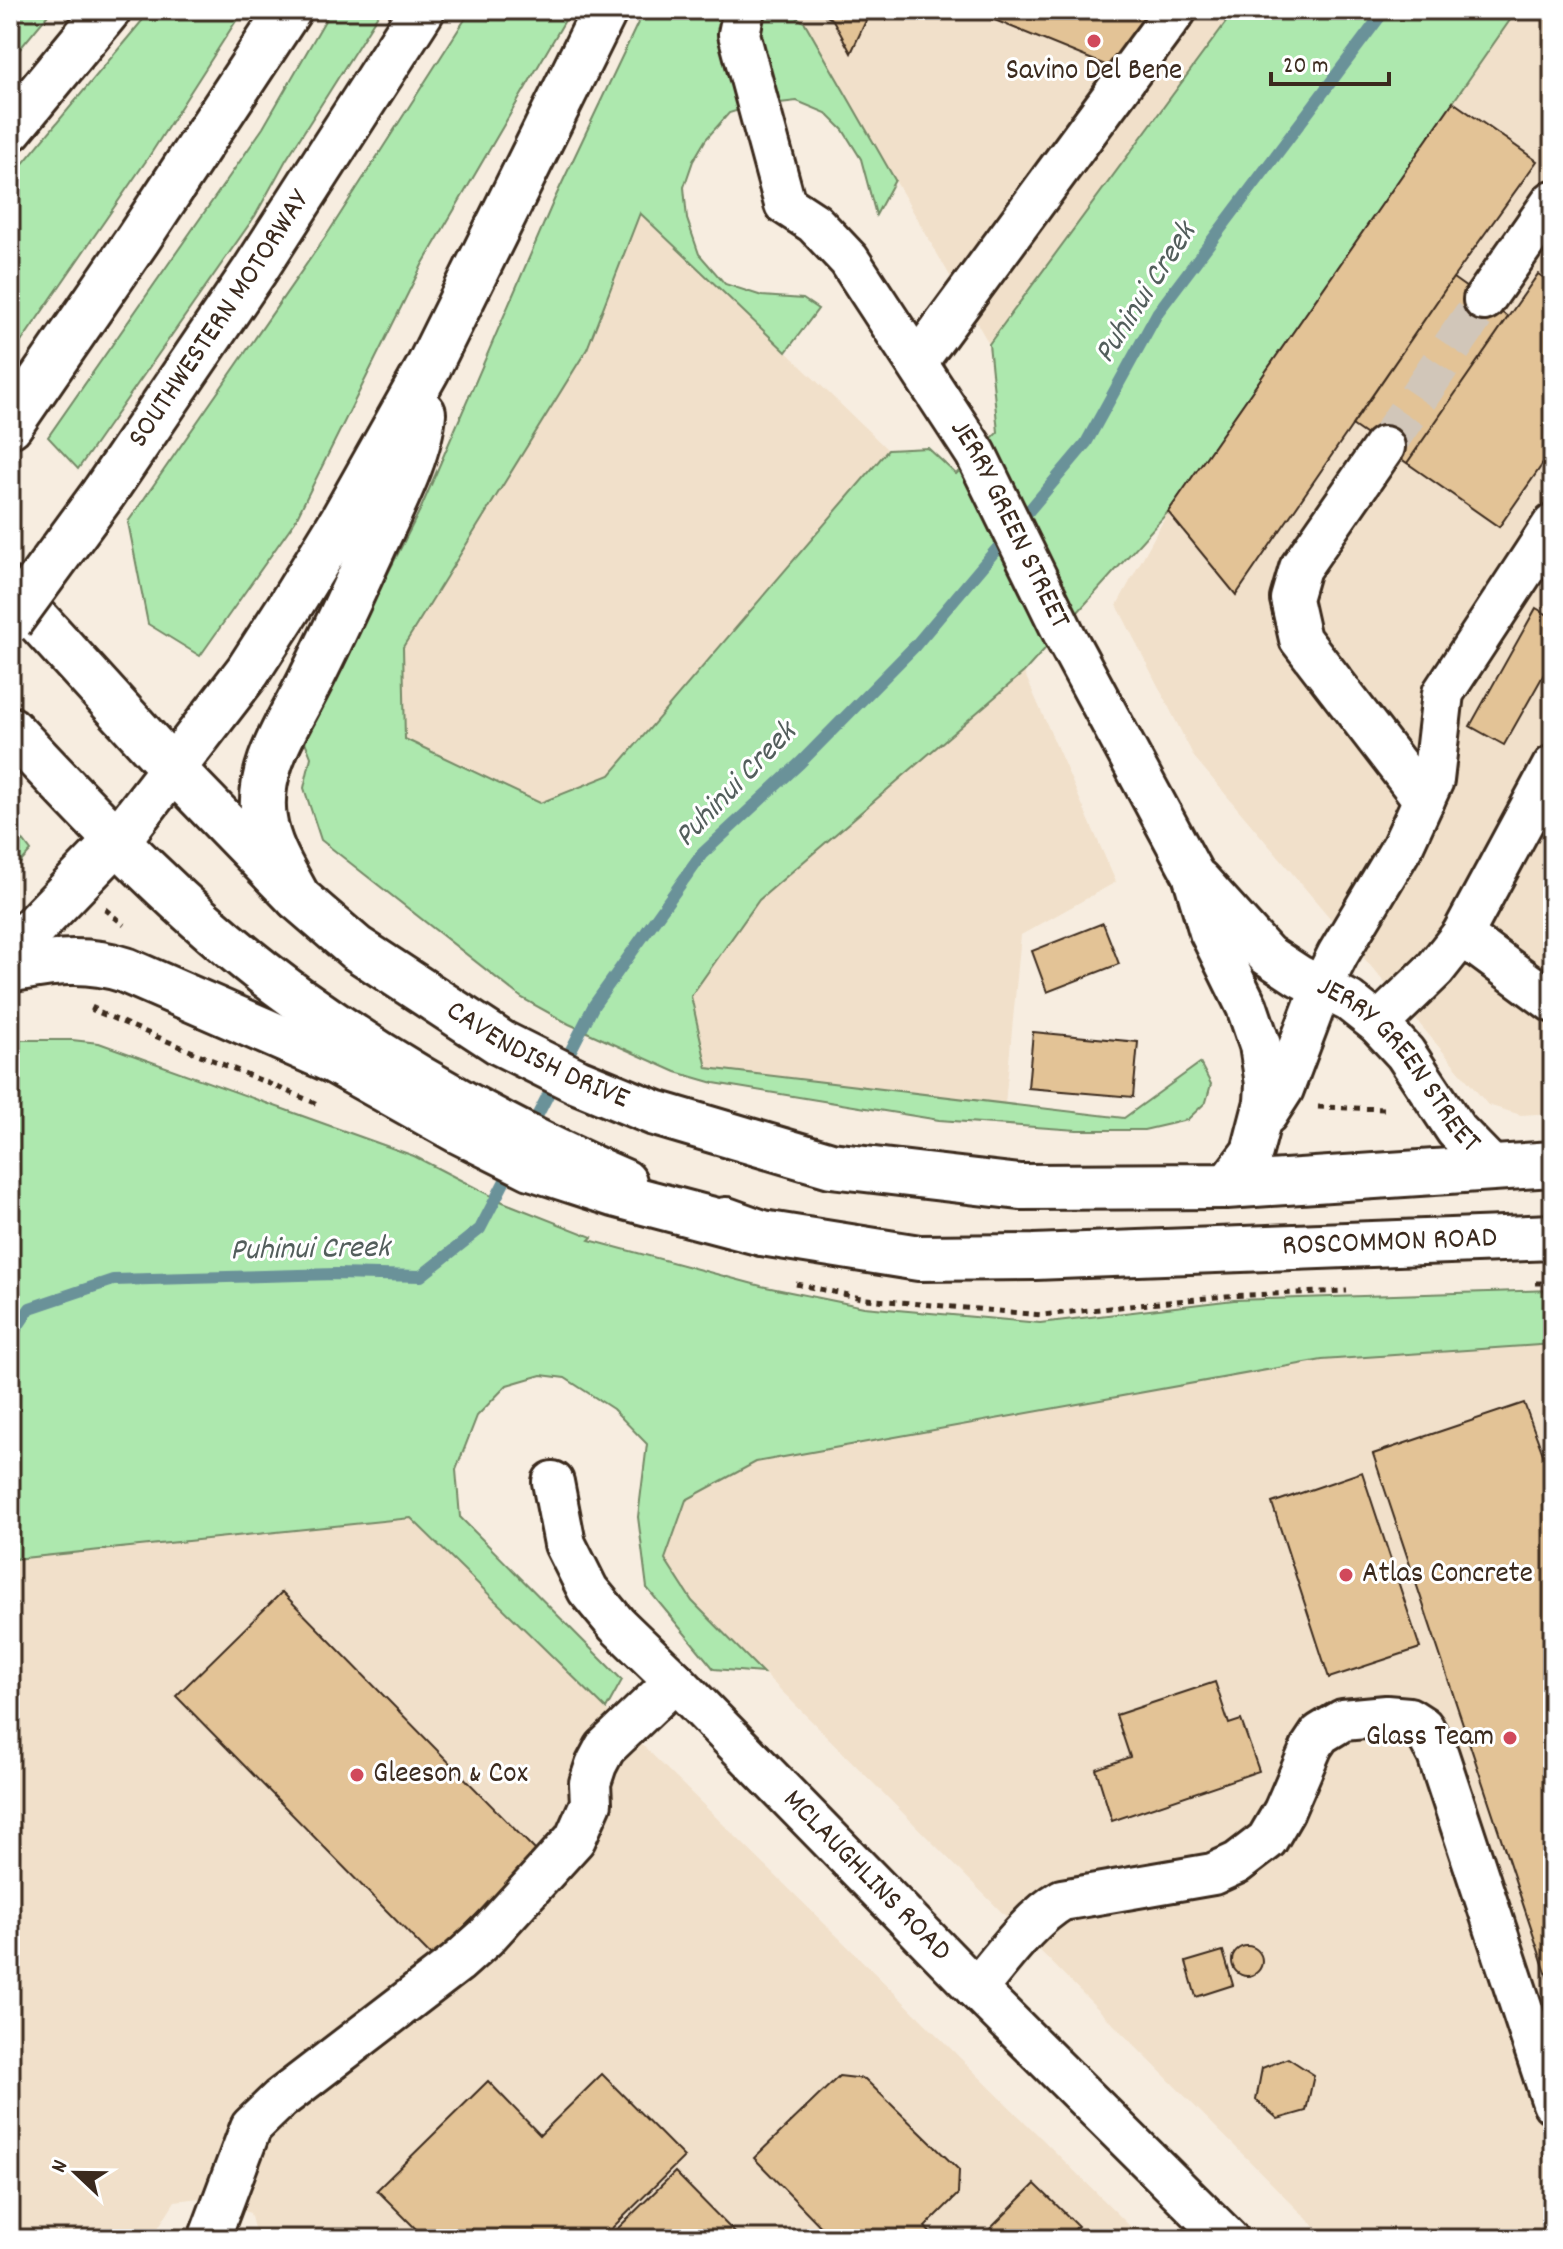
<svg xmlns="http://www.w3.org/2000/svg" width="1563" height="2249" viewBox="0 0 1563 2249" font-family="Dekko,sans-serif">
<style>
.built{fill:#f1e0ca}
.green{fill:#ade8ae;stroke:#748966;stroke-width:2}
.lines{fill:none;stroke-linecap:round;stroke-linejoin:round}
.stream{stroke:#6b9299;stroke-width:12}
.building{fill:#e3c396;stroke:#3b2a1e;stroke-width:2}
.minor-tunnel{stroke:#d1c6b9;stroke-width:40;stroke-dasharray:40 20;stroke-linecap:butt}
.minor-casing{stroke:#3b2a1e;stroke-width:46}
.major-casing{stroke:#3b2a1e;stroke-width:50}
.highway-casing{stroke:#3b2a1e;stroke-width:50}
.path{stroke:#3b2a1e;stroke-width:5;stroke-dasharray:6 6;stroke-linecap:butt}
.minor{stroke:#fff;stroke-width:40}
.major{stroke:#fff;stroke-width:44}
.highway{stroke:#fff;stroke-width:44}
.highway-bridge-casing{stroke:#3b2a1e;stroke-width:50;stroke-linecap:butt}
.highway-bridge{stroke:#fff;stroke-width:44}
.poi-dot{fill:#d1495b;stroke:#fff;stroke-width:3}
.labels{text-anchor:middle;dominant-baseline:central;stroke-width:6;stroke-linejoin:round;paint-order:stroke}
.poi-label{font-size:30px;fill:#3b2a1e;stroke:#fff;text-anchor:start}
.street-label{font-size:30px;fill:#3b2a1e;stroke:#fff}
.water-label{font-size:32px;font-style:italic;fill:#535e5c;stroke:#fff}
</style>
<rect width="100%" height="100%" fill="#f7ede0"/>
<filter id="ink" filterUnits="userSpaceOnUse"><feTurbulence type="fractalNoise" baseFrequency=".0125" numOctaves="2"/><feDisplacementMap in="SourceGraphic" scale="16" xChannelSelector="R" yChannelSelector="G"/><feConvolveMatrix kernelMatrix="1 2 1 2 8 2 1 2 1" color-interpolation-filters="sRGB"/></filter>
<g filter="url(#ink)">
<path class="built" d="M787 10H1235L989 344 805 23Z
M1517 10H1553V1113L1521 1115 1488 1105 1194 757 1117 605 1168 512Z
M641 212 888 450 610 775 540 803 405 739 403 647 587 349Z
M1024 672 1116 882 1021 935 1005 1104 707 1068 691 996 759 900Z
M1553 1344V2239H1327L692 1601 665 1559 686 1500 756 1462 1322 1360Z
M411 1518 835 1934 1143 2239H257L250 2213 207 2197 175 2201 151 2239H10V1562L14 1559Z"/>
<path class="green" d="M10 10H52L10 61Z
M151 10H243L148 158 10 358V179Z
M331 10H381L286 160 255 216 78 469 48 437 263 128Z
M471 10H571L422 265 295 521 200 656 148 624 128 522 330 230Z
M644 10H787L805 23 895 180 876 215 861 159 843 130 826 113 797 101 752 106 729 113 706 139 693 161 684 187 687 219 699 254 725 284 762 296 803 299 818 309 786 352 640 213 587 349 403 647 405 739 540 803 610 775 888 450 928 448 956 474 998 432 989 344 1235 10H1517L1168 512 1024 672 759 900 691 996 707 1068 1124 1118 1200 1063 1211 1084 1206 1102 1187 1120 1144 1130H1077L939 1120 714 1083 676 1072 569 1024 522 998 321 840 304 788 311 757 304 739 421 508 554 200Z
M10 823 31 851 10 874Z
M13 1040H72L99 1043 414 1156 503 1202 592 1237 589 1240 761 1286 864 1307 1040 1323 1234 1300 1553 1290V1344L1322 1360 756 1462 686 1500 665 1559 692 1601 763 1673 714 1669 647 1588 638 1517 647 1444 613 1409 565 1378 541 1375 507 1385 477 1416 456 1470 460 1517 622 1680 606 1709 411 1518 14 1559 10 1562V1041Z"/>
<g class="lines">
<path class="stream" d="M530 1130 594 1005 702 854 800 763 915 646 1086 443 1158 312 1385 10
M10 1338 30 1308 113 1280 336 1274 421 1276 480 1229 513 1165"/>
</g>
<path class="building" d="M817 10H871L851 53 833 20Z
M970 10H1164L1120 71Z
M1453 102 1537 161 1453 278 1236 595 1168 512Z
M1538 274 1553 284V449L1499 527 1407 463Z
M1453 278 1508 317 1407 463 1352 425Z
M1536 608 1553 618V658L1504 745 1470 726Z
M1103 923 1119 964 1047 992 1032 951Z
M1033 1032 1138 1042 1133 1097 1028 1088Z
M1524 1403 1553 1481V1994L1373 1454Z
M1362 1472 1420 1648 1329 1678 1272 1503Z
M282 1592 538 1853 433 1958 176 1696Z
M1215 1682 1229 1724 1241 1720 1259 1771 1112 1821 1096 1769 1130 1757 1116 1715Z
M1232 1961a15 15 0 1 1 30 0a15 15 0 1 1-30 0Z
M1223 1951 1233 1985 1196 1997 1186 1962Z
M1288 2058 1314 2075 1306 2111 1278 2119 1256 2100 1262 2068Z
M602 2074 684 2157 601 2239H426L377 2190 488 2081 540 2135Z
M839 2076 865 2079 959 2170 958 2194 925 2227 936 2239H833L754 2158Z
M675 2172 741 2239H607Z
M1035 2184 1078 2226 1065 2239H980Z"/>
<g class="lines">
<path class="minor-tunnel" d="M1384 447 1484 300"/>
<defs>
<g id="minor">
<path id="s1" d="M744 10 739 34 785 204 814 223 849 260 976 454 1065 636 1193 874 1210 932 1247 1007 1260 1045 1266 1084 1265 1102 1252 1152 1226 1186"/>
<path d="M1484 300 1553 201"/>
<path d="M917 362 1176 10"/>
<path d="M1384 447 1300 568 1291 599 1300 639 1424 800"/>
<path id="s2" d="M1199 880 1267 955 1299 976 1349 1001 1378 1024 1405 1053 1456 1130 1491 1166"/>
<path d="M1462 935 1553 1002"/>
<path d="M1378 1024 1435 969 1462 935 1553 766"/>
<path d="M1267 1114 1283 1089 1322 986 1338 954 1402 847 1433 780 1443 693 1553 525"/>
<path id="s3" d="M553 1482 565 1544 588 1590 617 1625 675 1681 976 1989 1228 2239"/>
<path d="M976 1989C1000 1961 1030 1918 1062 1900L1213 1874 1237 1863 1267 1840 1284 1811 1312 1746 1320 1734 1343 1720 1386 1716 1409 1718 1423 1727 1438 1755 1553 2103"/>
<path d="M209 2239 251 2127 280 2099 457 1963 486 1937 575 1839 591 1803 590 1783 596 1765 605 1748 675 1681"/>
</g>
<g id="major">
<path id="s4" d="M10 590 173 769 298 898 356 948 501 1043 577 1081 655 1113 831 1165 1020 1187 1226 1186 1553 1164"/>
<path d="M10 729C99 824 190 921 297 998 397 1070 510 1133 624 1182"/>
<path id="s5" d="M726 1220 762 1233 919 1258 1034 1257 1553 1237"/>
</g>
<g id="highway">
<path d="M10 129 108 10"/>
<path d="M10 425 138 239 289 10"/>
<path id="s6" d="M103 494 255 270 422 10"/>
<path d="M298 898C285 873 268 848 264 819 256 766 290 723 312 677 335 632 356 585 377 539 394 502 420 453 423 413"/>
<path d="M10 952 117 841 248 671 288 609 342 521 427 370 605 10"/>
<path d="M10 970C50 962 86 957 125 970L334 1061 459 1131 531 1167 614 1194 762 1233"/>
</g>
</defs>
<use href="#minor" class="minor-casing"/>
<use href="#major" class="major-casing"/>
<use href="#highway" class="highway-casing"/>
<path class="path" d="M105 909 124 925
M95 1006 93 1010 320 1105
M1318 1107 1386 1109
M1536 1283H1553
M796 1284 866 1299 1042 1315 1226 1296 1347 1291"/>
<use href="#minor" class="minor"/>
<use href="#major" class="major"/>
<use href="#highway" class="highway"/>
<defs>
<path id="highway-bridge" d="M10 621 103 494"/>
</defs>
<use href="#highway-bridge" class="highway-bridge-casing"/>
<use href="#highway-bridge" class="highway-bridge"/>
</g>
</g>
<g class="poi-dot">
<circle cx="1094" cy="41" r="8"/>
<circle cx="1346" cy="1575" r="8"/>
<circle cx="1510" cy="1738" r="8"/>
<circle cx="357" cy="1775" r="8"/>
</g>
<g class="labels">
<g class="poi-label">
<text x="1094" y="72" text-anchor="middle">Savino Del Bene</text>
<text x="1362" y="1575">Atlas Concrete</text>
<text x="1494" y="1738" text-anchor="end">Glass Team</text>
<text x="373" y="1775">Gleeson &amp; Cox</text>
</g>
<g class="street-label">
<text stroke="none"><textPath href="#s6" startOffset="210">SOUTHWESTERN MOTORWAY</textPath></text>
<text stroke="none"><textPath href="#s1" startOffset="596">JERRY GREEN STREET</textPath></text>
<text stroke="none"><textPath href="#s4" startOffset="710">CAVENDISH DRIVE</textPath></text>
<text stroke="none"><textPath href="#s2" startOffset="276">JERRY GREEN STREET</textPath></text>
<text stroke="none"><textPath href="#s5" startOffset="668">ROSCOMMON ROAD</textPath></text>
<text stroke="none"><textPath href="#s3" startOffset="514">MCLAUGHLINS ROAD</textPath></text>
</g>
<g class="water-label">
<text transform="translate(1147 294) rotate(-57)">Puhinui Creek</text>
<text transform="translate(737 786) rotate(-46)">Puhinui Creek</text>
<text transform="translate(310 1251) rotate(-1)">Puhinui Creek</text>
</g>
</g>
<rect width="1563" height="2249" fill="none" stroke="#fff" stroke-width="40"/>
<rect x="20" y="20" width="1523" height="2209" fill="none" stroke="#3b2a1e" stroke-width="3" filter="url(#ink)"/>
<g transform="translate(76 2173) rotate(292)" stroke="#ffffff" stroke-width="6" paint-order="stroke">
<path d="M0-6L14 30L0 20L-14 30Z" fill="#3b2a1e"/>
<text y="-12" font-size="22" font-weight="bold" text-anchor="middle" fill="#3b2a1e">N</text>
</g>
<path d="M1271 72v12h118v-12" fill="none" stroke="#3b2a1e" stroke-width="4"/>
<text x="1283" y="72" font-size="24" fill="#3b2a1e" stroke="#ffffff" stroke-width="6" paint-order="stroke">20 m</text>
</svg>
